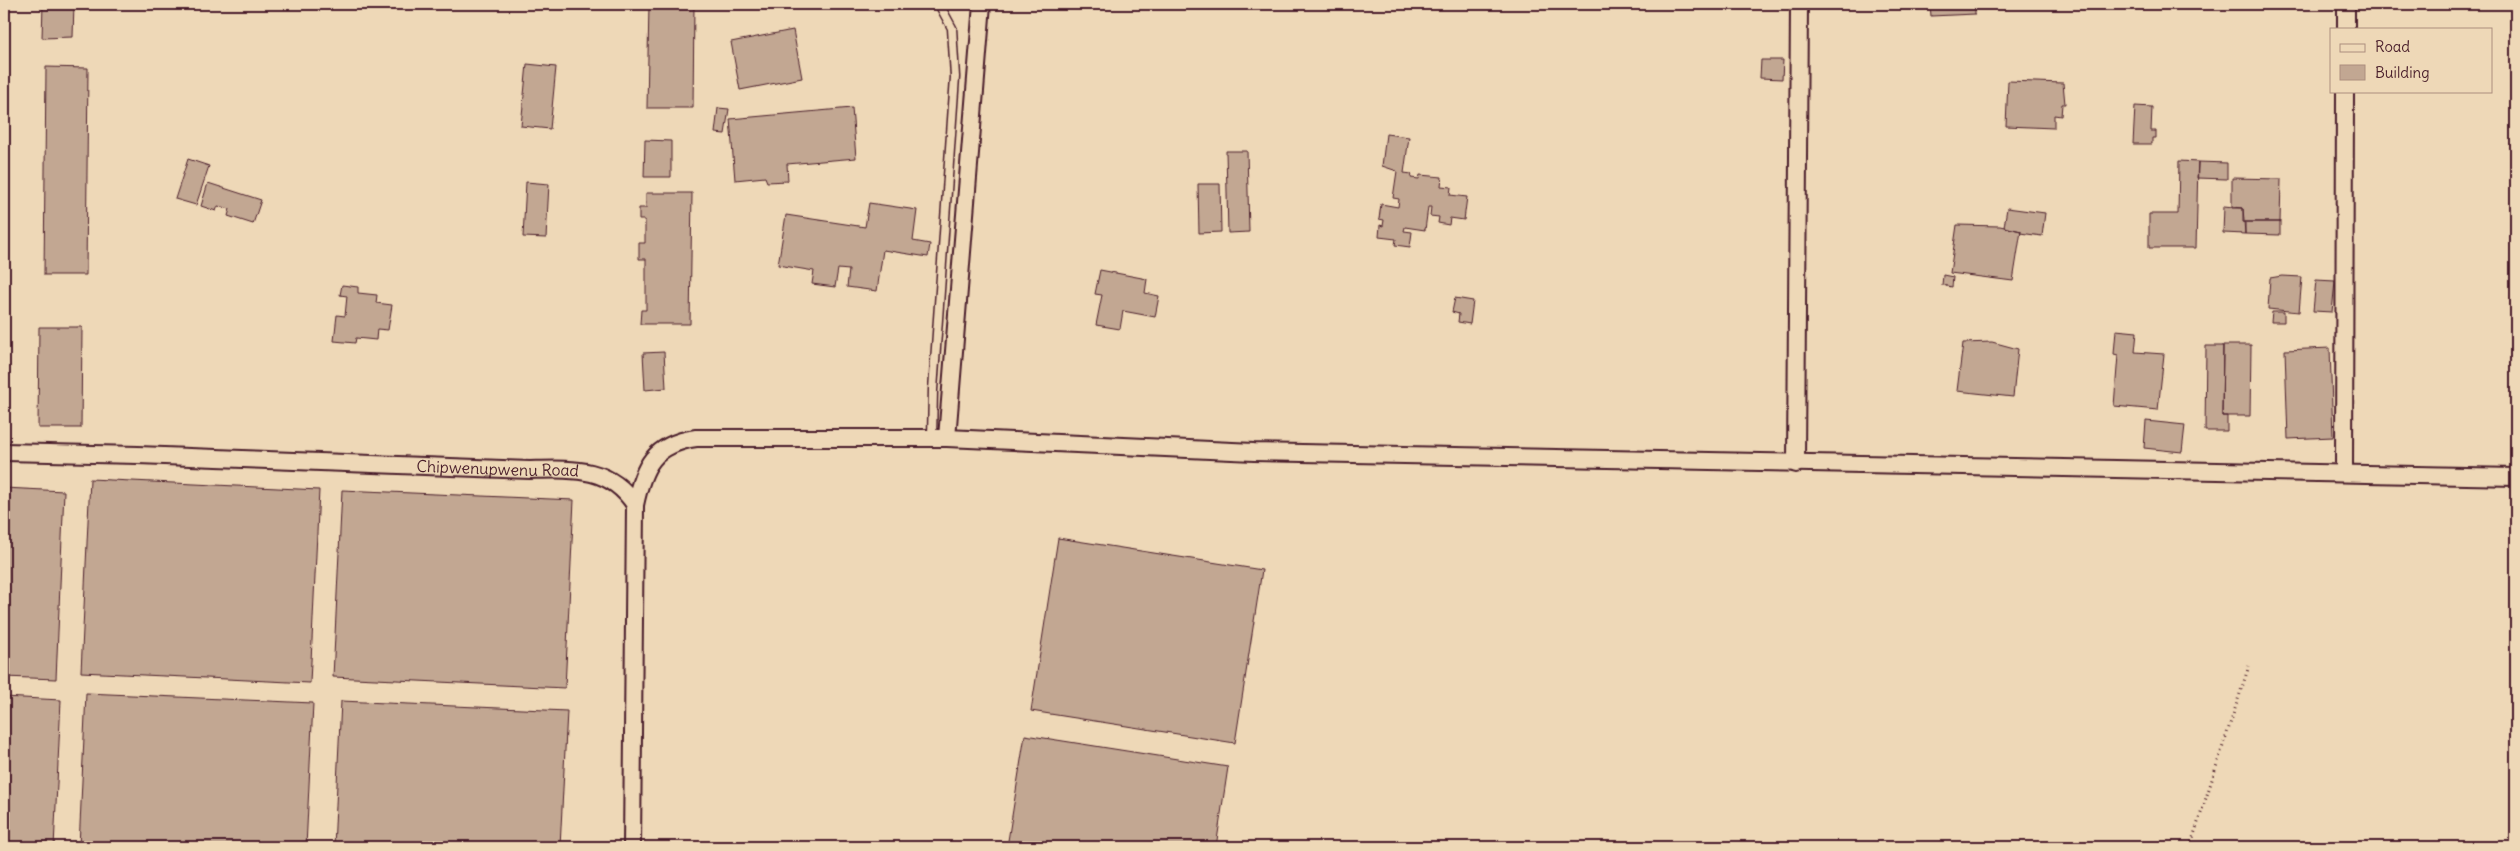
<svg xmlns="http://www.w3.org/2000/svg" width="2520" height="851" viewBox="0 0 2520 851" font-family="Delius,sans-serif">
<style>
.building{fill:#c2a792;stroke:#4a1f2b}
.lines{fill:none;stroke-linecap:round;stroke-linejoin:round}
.lane-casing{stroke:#4a1f2b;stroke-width:11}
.street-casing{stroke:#4a1f2b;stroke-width:20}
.path{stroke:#4a1f2b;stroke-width:3;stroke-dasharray:1 4;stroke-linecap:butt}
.lane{stroke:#eed8b7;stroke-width:8}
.street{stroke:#eed8b7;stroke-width:16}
.labels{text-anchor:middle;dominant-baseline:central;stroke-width:4.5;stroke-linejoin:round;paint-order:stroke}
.street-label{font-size:16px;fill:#4a1f2b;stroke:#eed8b7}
</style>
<rect width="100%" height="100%" fill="#eed8b7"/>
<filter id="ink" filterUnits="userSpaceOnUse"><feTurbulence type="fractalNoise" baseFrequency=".02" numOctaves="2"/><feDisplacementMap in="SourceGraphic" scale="10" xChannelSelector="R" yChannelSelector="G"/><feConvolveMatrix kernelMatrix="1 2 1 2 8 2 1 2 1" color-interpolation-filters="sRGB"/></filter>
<g filter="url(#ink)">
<path class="building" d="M43 4H74L73 37 42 38Z
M649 4H694L693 108H647Z
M1930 4H1983V8L1975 9V14L1931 16Z
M793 30 802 78 740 90 731 42Z
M1761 60H1783L1782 79 1760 78Z
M527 64 556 67 550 129 521 126Z
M46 67 88 68 86 275H44Z
M2008 81 2063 83 2065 104H2062L2061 116 2054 115V128L2006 126Z
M2135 106 2152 107 2151 131H2156V138H2152V144H2133Z
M718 108 729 109 725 134 715 133Z
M852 108 856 158 787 164 788 181 767 182 765 177 735 180 730 119Z
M1386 134 1409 137 1404 173 1412 174 1411 178 1419 179 1420 175 1442 177 1441 186 1451 187 1450 195 1467 197 1464 220 1450 218 1449 225 1438 223 1439 217 1430 216 1431 207H1428L1425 230 1405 227 1404 231 1412 232 1410 247 1395 245 1396 239 1379 237 1380 225 1383 226 1384 220 1379 219 1381 204 1398 207 1399 199 1393 198 1397 171 1382 166Z
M645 140 671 141V177H644Z
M1226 151H1247L1249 232 1228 233Z
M188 159 209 166 196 205 175 199Z
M2179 161 2198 162 2196 248H2149V214H2178Z
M2198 162 2227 163V179L2197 178Z
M2232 178 2281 179 2280 222H2243V208H2232Z
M526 182 549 184 546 238 523 237Z
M208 183 261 200 253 224 228 216 230 209 218 206 216 211 201 206Z
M1198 184H1220L1221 232 1199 233Z
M646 193H692L690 324H640L641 310H646V259H639V243H645V220H639V208H646Z
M869 203 917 210 913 241 930 244 928 257 883 250 877 291 847 287 849 270 838 269 835 287 812 284 814 271 778 265 786 215 865 227Z
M2224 206 2243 208 2245 234 2223 233Z
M2007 208 2045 213 2042 236 2020 233 2021 231 2004 227Z
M2245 222H2280V235L2245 234Z
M1957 225 2000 226 2021 231 2013 281 1950 273Z
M1100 270 1147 279 1145 293 1159 296 1155 317 1123 311 1120 329 1096 325 1102 295 1095 294Z
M1943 275 1953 277 1952 287 1942 285Z
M2282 276 2302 277 2299 312 2268 309 2270 278Z
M2316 280 2335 281 2332 312 2313 311Z
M342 285 358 287V293L377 295 376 303 392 305 388 330 377 329 376 340 356 338 355 343 334 341 337 315 345 316 347 296 340 295Z
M1455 298 1473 301 1470 324 1458 322 1459 314 1452 312Z
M2272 312H2284V322H2271Z
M39 327H82L81 428H38Z
M2116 330 2137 332 2135 352 2164 354 2158 410 2114 406 2118 355 2114 354Z
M1992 342 2018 349 2013 397 1957 391 1963 343Z
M2223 345H2251L2250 416H2222Z
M2206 346H2223L2222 416H2227V431H2205Z
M2330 348 2333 437 2288 439 2285 350Z
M664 352 666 388 645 390 643 353Z
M2146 421 2185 425 2182 452 2144 448Z
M90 479 319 490 310 683 81 672Z
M4 488 64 491 56 679 4 677Z
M342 490 574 500 565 688 333 677Z
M1058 538 1262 570 1235 743 1031 711Z
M86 693 313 703 306 847H79Z
M4 697 61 700 54 847H4Z
M341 701 567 711 560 847H334Z
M1025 735 1228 767 1216 847H1007Z"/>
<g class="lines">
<defs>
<path id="lane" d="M932 438 933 390 955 77 952 28 939 4"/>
<g id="street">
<path d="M2346 29V4"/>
<path d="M947 438 982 4"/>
<path id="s1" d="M4 452 138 455 530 470C572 469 610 466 635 505L632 847"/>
<path d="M1796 464 1799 4"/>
<path d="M2344 473 2345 91"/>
<path d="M635 505C643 466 654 444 696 438H947L1254 452 2516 477"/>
</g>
</defs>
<use href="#lane" class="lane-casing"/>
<use href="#street" class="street-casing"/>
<path class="path" d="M2190 847 2249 666"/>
<use href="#lane" class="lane"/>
<use href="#street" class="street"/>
</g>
</g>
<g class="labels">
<g class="street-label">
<text stroke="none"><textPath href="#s1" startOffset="494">Chipwenupwenu Road</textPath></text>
</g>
</g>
<rect width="2520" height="851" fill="none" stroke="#eed8b7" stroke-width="20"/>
<rect x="10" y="10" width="2500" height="831" fill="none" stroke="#4a1f2b" stroke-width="2" filter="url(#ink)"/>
<rect x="2330" y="28" width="162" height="65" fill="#eed8b7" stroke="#ac8e7f"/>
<rect x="2340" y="44" width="25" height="8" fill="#eed8b7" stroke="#ac8e7f"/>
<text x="2375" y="52" font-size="15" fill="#4a1f2b">Road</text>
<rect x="2340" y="65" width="25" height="15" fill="#c2a792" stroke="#ac8e7f"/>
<text x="2375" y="78" font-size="15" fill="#4a1f2b">Building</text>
</svg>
